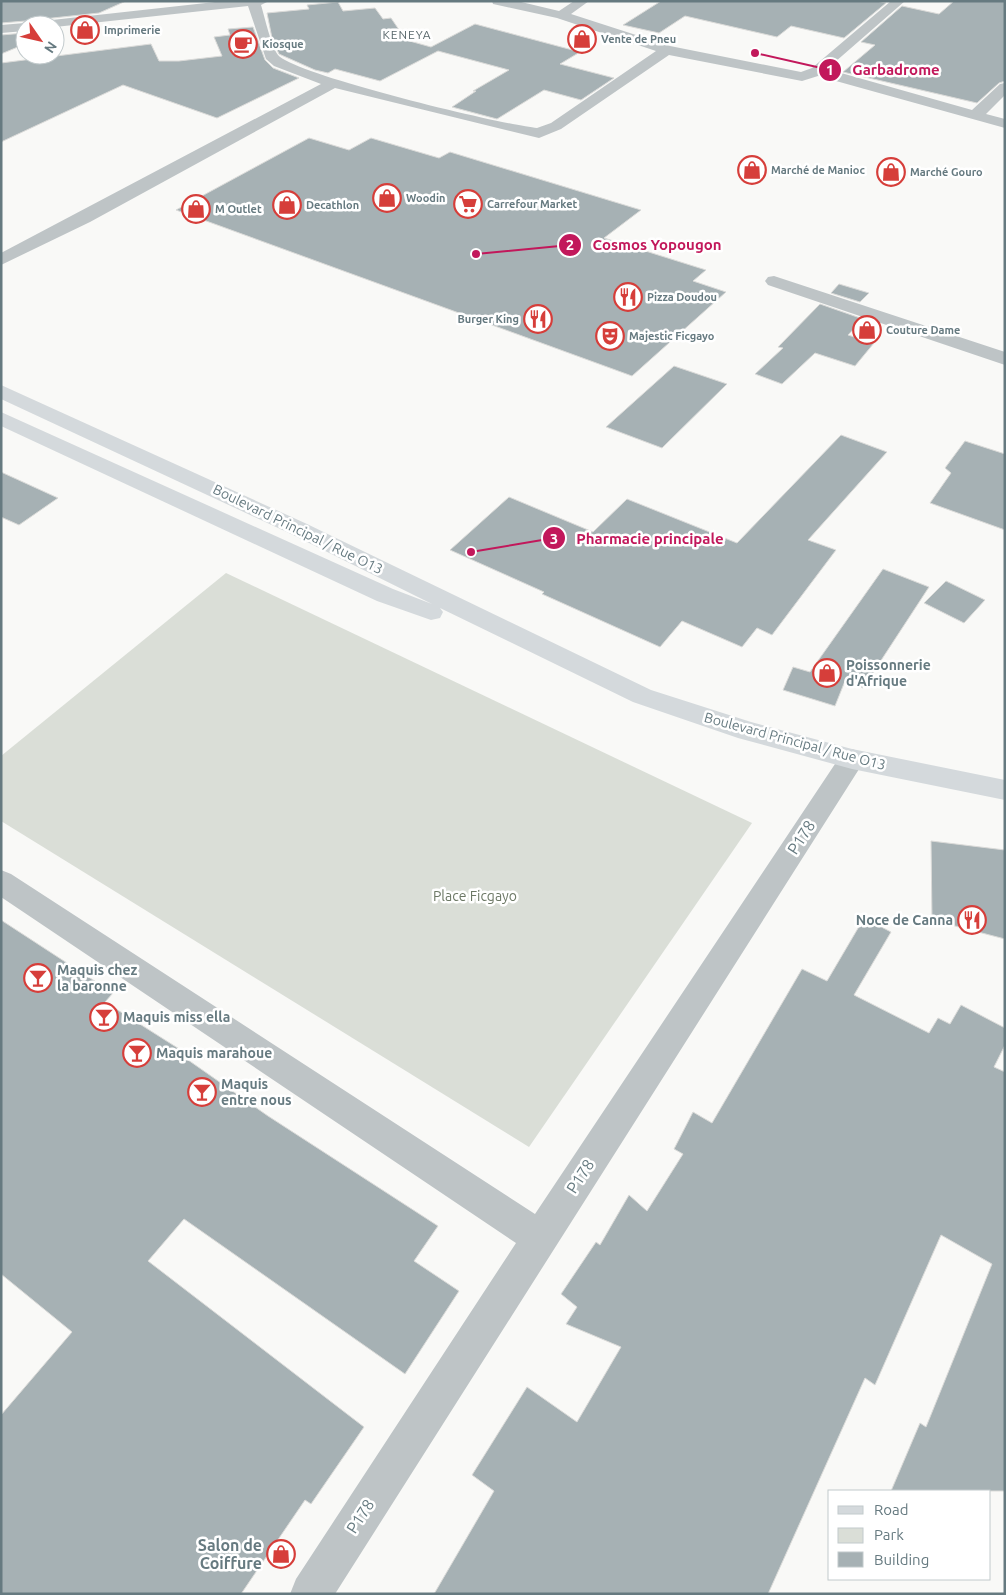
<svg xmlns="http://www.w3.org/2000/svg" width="1006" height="1595" viewBox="0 0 1006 1595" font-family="Ubuntu,sans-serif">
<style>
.green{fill:#daded7}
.building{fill:#a6b1b4;stroke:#dbdbd9}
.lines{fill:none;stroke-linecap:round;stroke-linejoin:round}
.minor{fill:#bec4c6;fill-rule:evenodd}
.major{fill:#d4d9dc;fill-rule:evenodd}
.labels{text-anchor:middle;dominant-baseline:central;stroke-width:5;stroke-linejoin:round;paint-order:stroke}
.far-poi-label{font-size:11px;font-weight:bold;fill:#667a80;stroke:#fff;text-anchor:start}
.far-neighbourhood-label{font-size:12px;letter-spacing:1px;fill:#58676b;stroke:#fff}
.street-label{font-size:14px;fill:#667a80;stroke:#fff}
.poi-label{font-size:14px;font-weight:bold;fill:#667a80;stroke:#fff;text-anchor:start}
.park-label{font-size:14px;fill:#6c7865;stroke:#fff}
.near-street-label{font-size:16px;fill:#667a80;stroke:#fff}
.near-poi-label{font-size:16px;font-weight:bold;fill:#667a80;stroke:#fff;text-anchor:end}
.leader{fill:none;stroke:#c2185b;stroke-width:2}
.callout-dot{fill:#c2185b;stroke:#fff;stroke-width:2}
.mark-label{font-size:15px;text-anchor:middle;font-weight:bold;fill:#fff}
.callout-label{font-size:15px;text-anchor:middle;font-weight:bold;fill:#c2185b;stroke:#fff;stroke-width:5;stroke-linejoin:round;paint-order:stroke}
</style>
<rect width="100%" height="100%" fill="#f9f9f7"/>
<path class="green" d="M226 573 752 823 529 1147 1 821V756Z"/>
<path class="building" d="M1 1H126L99 13 34 20 31 23 25 21 1 23Z
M661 1H876L886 3 844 38 791 26 777 37 685 16 659 33 623 25Z
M954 1H1005V81L999 83 977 103 843 72 875 45 861 42 902 6 939 14Z
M338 2 343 11 375 8 383 19 391 18 406 40 431 47 475 24 580 52 560 64 614 78 581 100 544 90 497 119 452 107 476 91H473L509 70 438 51 380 81 335 69 328 73 315 70 279 54 272 38 267 13 309 9 307 5Z
M253 27 265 60 273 68 299 78 217 118 123 85 1 142V63L151 44 159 61H179L222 56 214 37 230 35 228 29Z
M25 33V44L1 54V35Z
M309 138 349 150 371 138 439 158 450 152 641 210 604 238 706 270 693 281 726 292 632 376 176 210Z
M839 284 869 293 860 302 831 293Z
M820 304 863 319 848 335 874 343 855 366 815 353 782 384 755 374 783 348 778 347Z
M674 366 727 384 662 448 606 427Z
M841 435 887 452 808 540 836 550 772 635 757 628 742 647 682 621 660 647 542 594 544 592 450 550 509 497 593 532 627 499 737 543Z
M965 441 1005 454V530L930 503 951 473 945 468Z
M1 472 58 498 19 525 1 517Z
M883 569 929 587 863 688 845 681 835 706 783 690 793 667 810 672Z
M946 581 985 600 964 623 924 603Z
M931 841 1005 850V939L932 920Z
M864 918 891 932 854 995 929 1033 938 1018 950 1024 961 1005 1005 1028V1045L994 1067 1005 1072V1491H891L920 1423 926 1427 992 1264 941 1235 875 1385 865 1378 768 1594H434L494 1491 472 1475 527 1387 577 1422 621 1347 566 1324 577 1307 561 1294 596 1242 600 1245 629 1195 647 1211 683 1154 674 1149 693 1112 712 1123 802 969 827 981Z
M1 920 113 993 105 1002 184 1052 181 1055 268 1116 438 1226 414 1261 459 1291 405 1374 184 1219 148 1261 364 1427 311 1504 305 1500 241 1594H1V1415L72 1332 1 1274Z"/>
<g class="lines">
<path class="minor" d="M224 1H269L261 5C265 18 271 46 278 55 295 75 503 125 537 128L551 123 656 51 557 18 493 4 492 1H517L559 11 574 1H589L571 14 670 46 801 72 812 68 891 1H905L827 69 972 110 1000 84 1005 83V95L986 114 1005 119V128L818 76 802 81 669 55 561 129 539 138 335 88 90 222 1 265V253L321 84 274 66 266 59 248 6 55 27V25H32L34 22Z
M25 23 30 25H25V31L1 33V25Z
M774 276 1005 352V365L768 285 765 281 768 277Z
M852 749 861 752 865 759 861 766 335 1594H290L296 1579 516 1243 1 897V870L11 874 535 1214 843 752Z"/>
<path class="major" d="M1 385 307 524 651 690 751 722 852 749 1005 780V800L852 769 738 738 633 702 440 608 443 612 440 618 431 620 377 601 1 426V412L393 589 432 604 291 534 1 399Z"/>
</g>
<defs>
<symbol id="shop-ring" viewBox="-11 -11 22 22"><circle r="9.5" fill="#fff" stroke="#d63e3a" stroke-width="1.5"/><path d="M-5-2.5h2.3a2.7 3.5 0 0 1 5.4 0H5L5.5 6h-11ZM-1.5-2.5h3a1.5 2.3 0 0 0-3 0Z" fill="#d63e3a"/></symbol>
<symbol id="cafe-ring" viewBox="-11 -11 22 22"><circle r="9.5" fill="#fff" stroke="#d63e3a" stroke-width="1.5"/><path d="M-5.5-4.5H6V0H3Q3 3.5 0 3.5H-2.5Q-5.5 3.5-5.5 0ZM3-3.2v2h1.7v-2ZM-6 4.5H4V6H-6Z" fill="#d63e3a"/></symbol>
<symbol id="supermarket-ring" viewBox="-11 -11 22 22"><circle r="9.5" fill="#fff" stroke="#d63e3a" stroke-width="1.5"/><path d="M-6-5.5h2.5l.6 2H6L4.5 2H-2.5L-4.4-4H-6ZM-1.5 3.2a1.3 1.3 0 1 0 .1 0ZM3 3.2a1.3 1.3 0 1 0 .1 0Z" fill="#d63e3a"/></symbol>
<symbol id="restaurant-ring" viewBox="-11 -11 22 22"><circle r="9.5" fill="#fff" stroke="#d63e3a" stroke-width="1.5"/><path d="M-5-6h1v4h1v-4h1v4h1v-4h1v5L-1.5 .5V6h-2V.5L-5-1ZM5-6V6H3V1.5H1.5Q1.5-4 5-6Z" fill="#d63e3a"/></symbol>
<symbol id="theatre-ring" viewBox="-11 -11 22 22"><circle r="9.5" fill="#fff" stroke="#d63e3a" stroke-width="1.5"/><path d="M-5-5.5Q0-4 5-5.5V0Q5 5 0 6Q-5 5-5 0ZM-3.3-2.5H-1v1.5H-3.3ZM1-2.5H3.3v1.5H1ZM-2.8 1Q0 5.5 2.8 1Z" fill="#d63e3a"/></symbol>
<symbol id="bar-ring" viewBox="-11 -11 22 22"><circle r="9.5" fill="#fff" stroke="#d63e3a" stroke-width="1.5"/><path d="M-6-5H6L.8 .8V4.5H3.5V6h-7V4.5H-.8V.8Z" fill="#d63e3a"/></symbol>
</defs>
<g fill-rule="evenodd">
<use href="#shop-ring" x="69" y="14" width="32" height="32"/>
<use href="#shop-ring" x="566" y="23" width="32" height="32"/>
<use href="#cafe-ring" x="227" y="28" width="32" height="32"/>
<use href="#shop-ring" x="736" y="154" width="32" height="32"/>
<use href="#shop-ring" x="875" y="156" width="32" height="32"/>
<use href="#shop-ring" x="371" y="182" width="32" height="32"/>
<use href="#supermarket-ring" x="452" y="188" width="32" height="32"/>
<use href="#shop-ring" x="271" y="189" width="32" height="32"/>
<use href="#shop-ring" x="180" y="193" width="32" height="32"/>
<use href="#restaurant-ring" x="612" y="281" width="32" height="32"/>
<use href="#restaurant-ring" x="522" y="303" width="32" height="32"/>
<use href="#shop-ring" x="851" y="314" width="32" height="32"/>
<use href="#theatre-ring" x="594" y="320" width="32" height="32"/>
<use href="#shop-ring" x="811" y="657" width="32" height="32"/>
<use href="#restaurant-ring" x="956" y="904" width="32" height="32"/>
<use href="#bar-ring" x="22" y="962" width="32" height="32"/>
<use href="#bar-ring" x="88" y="1001" width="32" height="32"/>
<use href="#bar-ring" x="121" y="1037" width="32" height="32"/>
<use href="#bar-ring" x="186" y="1076" width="32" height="32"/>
<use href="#shop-ring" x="265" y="1538" width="32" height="32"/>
</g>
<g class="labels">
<g class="far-poi-label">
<text x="104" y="30">Imprimerie</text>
<text x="601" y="39">Vente de Pneu</text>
<text x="262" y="44">Kiosque</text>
<text x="771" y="170">Marché de Manioc</text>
<text x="910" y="172">Marché Gouro</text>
<text x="406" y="198">Woodin</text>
<text x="487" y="204">Carrefour Market</text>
<text x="306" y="205">Decathlon</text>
<text x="215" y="209">M Outlet</text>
<text x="647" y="297">Pizza Doudou</text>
<text x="519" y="319" text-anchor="end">Burger King</text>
<text x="886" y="330">Couture Dame</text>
<text x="629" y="336">Majestic Ficgayo</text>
</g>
<g class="far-neighbourhood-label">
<text x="407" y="34">KENEYA</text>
</g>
<g class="street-label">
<text transform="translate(298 529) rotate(26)">Boulevard Principal / Rue O13</text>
<text transform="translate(795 741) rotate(15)">Boulevard Principal / Rue O13</text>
</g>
<g class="poi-label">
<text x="846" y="665">Poissonnerie<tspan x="846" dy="16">d'Afrique</tspan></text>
<text x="953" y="920" text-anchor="end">Noce de Canna</text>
<text x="57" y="970">Maquis chez<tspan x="57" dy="16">la baronne</tspan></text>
<text x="123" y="1017">Maquis miss ella</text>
<text x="156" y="1053">Maquis marahoue</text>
<text x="221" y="1084">Maquis<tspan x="221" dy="16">entre nous</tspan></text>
</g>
<g class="park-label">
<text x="475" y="896">Place Ficgayo</text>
</g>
<g class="near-street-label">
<text transform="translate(801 837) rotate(-57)">P178</text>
<text transform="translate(580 1176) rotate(-57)">P178</text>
<text transform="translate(360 1516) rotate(-57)">P178</text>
</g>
<g class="near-poi-label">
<text x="262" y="1545">Salon de<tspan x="262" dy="18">Coiffure</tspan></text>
</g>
</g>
<path class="leader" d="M755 53L830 70M476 254L570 245M471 552L554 538"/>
<g class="callout-dot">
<circle cx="755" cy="53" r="5"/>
<circle cx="476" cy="254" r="5"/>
<circle cx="471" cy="552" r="5"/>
<circle cx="830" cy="70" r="12"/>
<circle cx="570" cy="245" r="12"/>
<circle cx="554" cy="538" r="12"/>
</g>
<g class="mark-label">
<text x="830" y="75">1</text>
<text x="570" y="250">2</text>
<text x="554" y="544">3</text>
</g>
<g class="callout-label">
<text x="896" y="75">Garbadrome</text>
<text x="657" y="250">Cosmos Yopougon</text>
<text x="650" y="544">Pharmacie principale</text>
</g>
<rect width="1006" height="1595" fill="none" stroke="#667a80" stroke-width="5"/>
<rect x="828" y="1490" width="162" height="90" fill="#ffffff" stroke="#c2cacc"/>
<rect x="838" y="1506" width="25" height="8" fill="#d4d9dc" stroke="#c2cacc"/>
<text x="874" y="1515" font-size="15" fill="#667a80">Road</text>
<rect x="838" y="1528" width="25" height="15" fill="#daded7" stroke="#c2cacc"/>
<text x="874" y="1540" font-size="15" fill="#667a80">Park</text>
<rect x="838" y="1552" width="25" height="15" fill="#a6b1b4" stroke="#c2cacc"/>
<text x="874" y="1565" font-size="15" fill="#667a80">Building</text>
<g transform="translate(40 40) rotate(124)"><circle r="24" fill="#ffffff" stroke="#c2cacc"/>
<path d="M0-4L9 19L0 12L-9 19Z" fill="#d63e3a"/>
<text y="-8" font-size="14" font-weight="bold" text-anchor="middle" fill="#667a80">N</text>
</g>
</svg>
